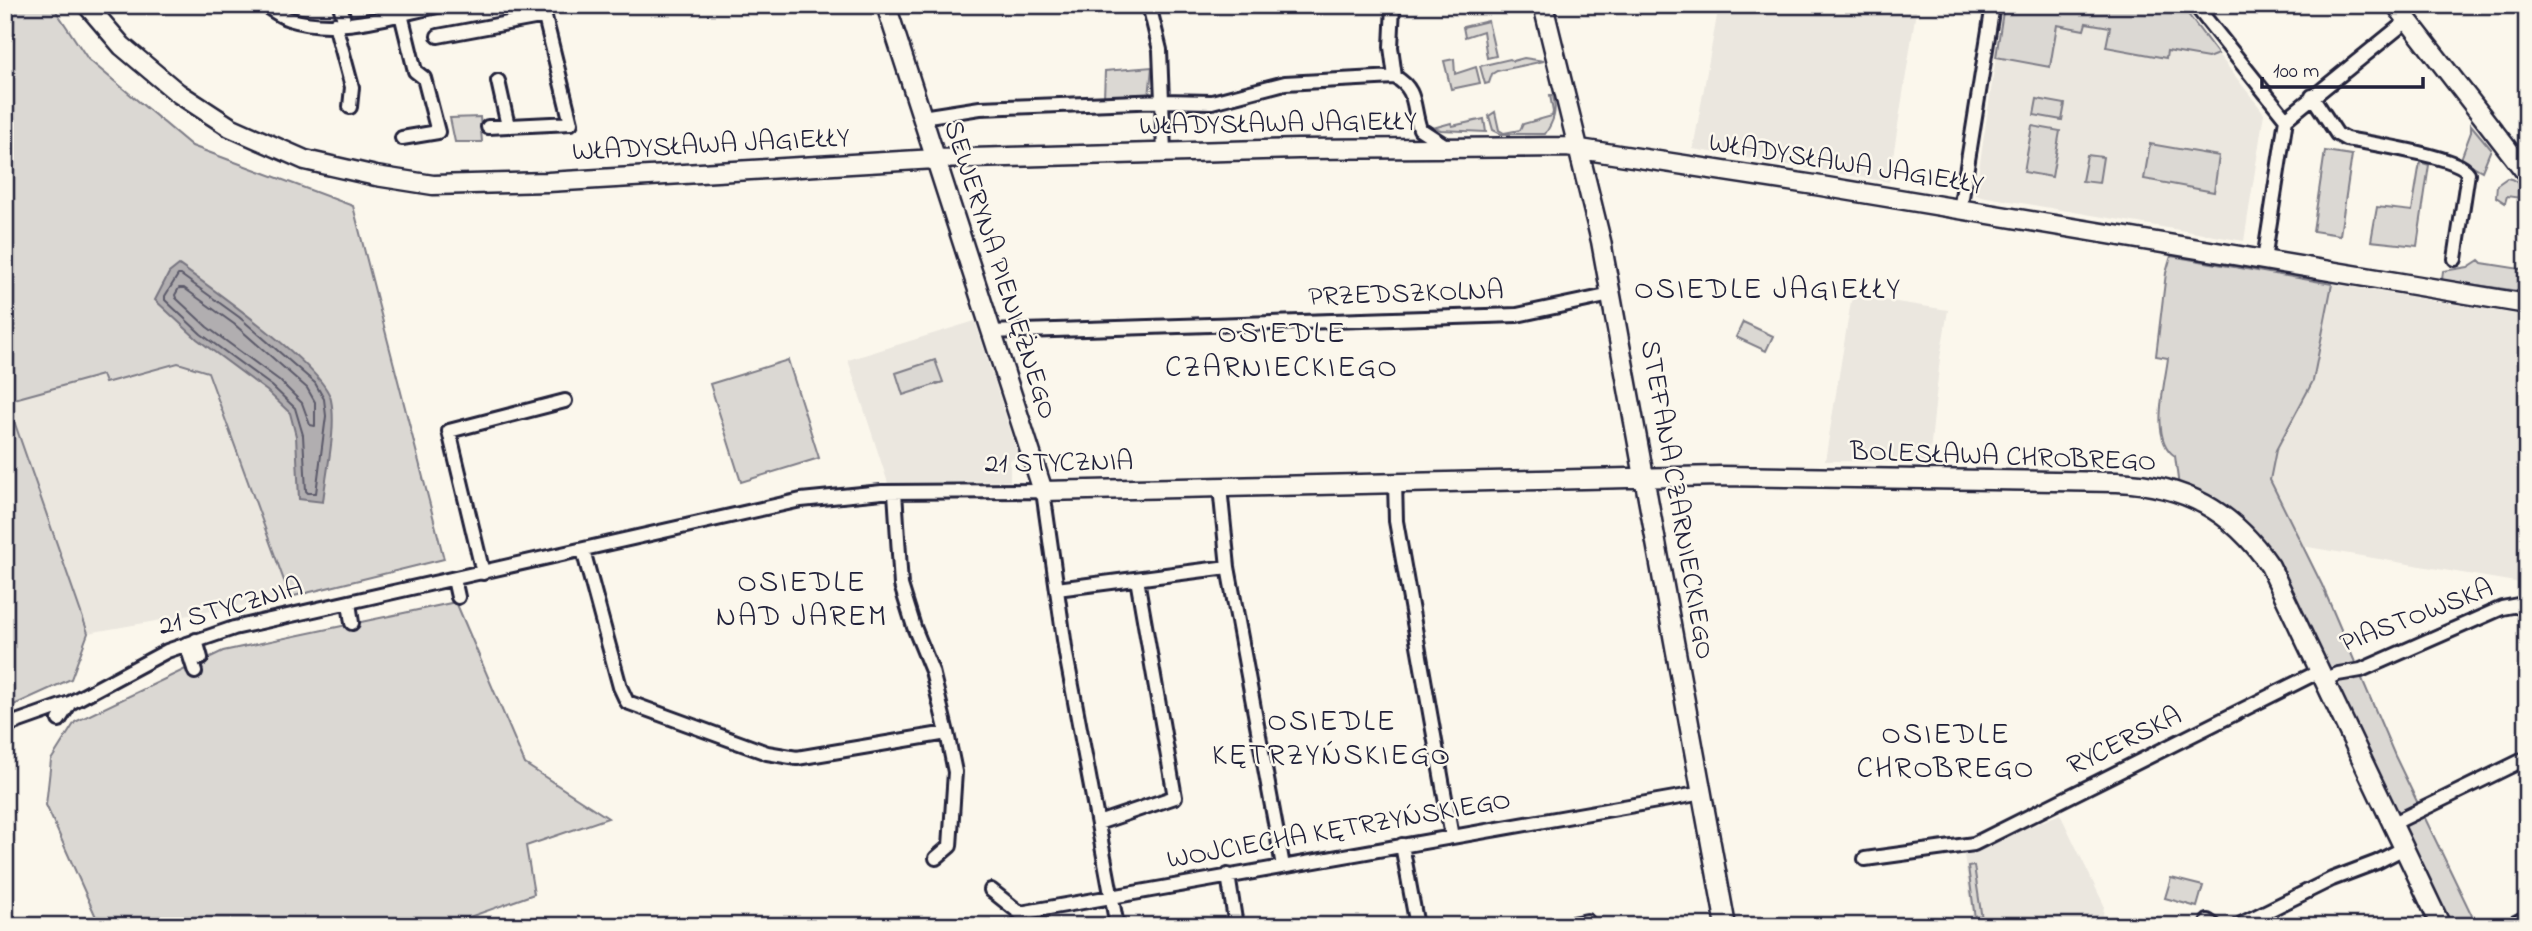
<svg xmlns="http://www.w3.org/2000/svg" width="2532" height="931" viewBox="0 0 2532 931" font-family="'Indie Flower',sans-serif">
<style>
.built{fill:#ebe7df}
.green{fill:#dbd8d3;stroke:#7e7d87;stroke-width:2}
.water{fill:#b1aeb0;stroke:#787681;stroke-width:2}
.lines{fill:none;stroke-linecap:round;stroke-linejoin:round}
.shore{stroke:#5b5a6a;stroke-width:2}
.street-casing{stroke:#22223b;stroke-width:18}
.secondary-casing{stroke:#22223b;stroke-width:23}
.street{stroke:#fbf7ec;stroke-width:12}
.secondary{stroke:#fbf7ec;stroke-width:18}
.labels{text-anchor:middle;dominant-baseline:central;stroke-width:5;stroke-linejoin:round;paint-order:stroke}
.street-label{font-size:28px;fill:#22223b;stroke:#fbf7ec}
.neighbourhood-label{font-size:30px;letter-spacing:2px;fill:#22223b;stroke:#fbf7ec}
</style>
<rect width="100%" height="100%" fill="#fbf7ec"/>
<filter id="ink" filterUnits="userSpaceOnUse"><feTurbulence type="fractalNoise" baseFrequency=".0143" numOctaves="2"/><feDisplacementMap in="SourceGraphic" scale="14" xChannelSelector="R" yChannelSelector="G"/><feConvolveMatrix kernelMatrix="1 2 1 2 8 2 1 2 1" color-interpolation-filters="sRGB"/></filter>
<g filter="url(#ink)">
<path class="built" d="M1719 5H1917L1889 182 1693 149Z
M2085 23 2110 27 2107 47 2166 57 2167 51 2208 58 2218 54 2264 113 2244 241 1975 195 1996 57 2050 67 2057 25 2084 30Z
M2332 284 2527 316V584L2302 546 2270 479 2276 450 2313 381Z
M1852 295 1948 310 1940 358 1929 462 1825 461Z
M975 321 1019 457 1010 460V481L888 483 848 360Z
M178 363 209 373 290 597 88 633 6 401 102 375 105 383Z
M2060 814 2104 905 2102 926H1974L1964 855Z"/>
<path class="green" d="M5 5H52L88 59 192 146 353 206 444 559 290 597 208 372 178 363 105 383 102 375 7 401 88 633 71 679 5 709Z
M2004 5H2181L2218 54 2208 58 2167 51 2166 58 2106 47 2110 27 2086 23 2084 30 2057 25 2050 67 1996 57Z
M1488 21 1496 56 1487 58 1483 31 1465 37 1463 27Z
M1524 58 1544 61 1497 71 1492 74 1489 83 1485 84 1480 66 1510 59 1513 61Z
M1454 59 1455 74 1476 67 1480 83 1451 89 1444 61Z
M1152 67 1149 97 1104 98 1105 71Z
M1550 95H1553C1557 111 1554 121 1545 134H1501L1493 130 1489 116 1495 112 1499 130 1504 133 1520 130 1523 124 1552 116 1553 112Z
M2037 99 2065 104 2062 120 2034 115Z
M480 117 482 142H455L450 118Z
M1484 119 1486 132 1441 130 1433 128 1451 123 1452 126Z
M2471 125 2491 149 2482 171 2461 159 2471 132Z
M2032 126 2060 131 2052 177 2024 172Z
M2150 144 2219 156 2214 192 2144 179Z
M2325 151 2352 155 2340 235 2313 231Z
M2087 155 2103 157 2099 183 2082 181Z
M2420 162 2429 165 2417 246 2371 241 2377 207 2412 211Z
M2507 178C2522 180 2527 196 2527 209L2520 208 2521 198 2507 196 2505 203 2496 197 2497 185Z
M2171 256 2332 284 2313 381 2276 450 2270 480 2322 585 2395 756 2477 926H2446L2275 567 2179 487 2175 456C2149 439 2165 385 2168 358L2156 356 2166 273Z
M2479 260 2482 263 2527 270V290L2518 291 2442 280 2443 271 2468 267Z
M1743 322 1773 336 1766 351 1736 337Z
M788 360 819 458 741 482 710 384Z
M935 360 943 382 903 395 896 373Z
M456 602 525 764 608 818 526 846 534 894 464 919 465 926H100L46 805 51 760 75 722 223 651Z
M1974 866 1983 926H1976L1968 867Z
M2171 878 2203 886 2197 907 2165 898Z"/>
<path class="water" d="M179 265C210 287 325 368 331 400 337 429 326 472 323 502L299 499 296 436 290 413 267 391 197 339 155 300 169 273Z"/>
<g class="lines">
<path class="shore" d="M178 275H181L239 317 315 383 324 399 326 416 316 493H308L306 491 303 435 295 408 272 386 201 334 165 300V296Z
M179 288H184L234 324 307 388 315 402V426L310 425 302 403 279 380 207 327 176 298 175 295Z"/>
<defs>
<path id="street" d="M265 5C272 10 280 16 289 19 338 35 393 15 442 5
M340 5 345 24
M1149 5 1160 50 1164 152
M2195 5 2286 119
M401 14 415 71 424 78 438 132 402 138
M335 24 352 87 350 107
M438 36 545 16
M1395 77C1418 90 1412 107 1420 129L1446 146
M498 81 508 126
M2312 96 2337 134 2346 139C2368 143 2460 157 2468 173L2455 259
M922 117 980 108 1163 101 1212 102 1285 83 1395 77 1391 47 1393 5
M488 127 571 123 542 5
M1960 210 1993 5
M2264 260 2286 119 2408 20
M990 332 1517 315 1611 295
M1395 482 1396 521 1452 837
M1220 487 1228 567 1283 866
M583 550 620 687 627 702 767 753 797 758 947 733 932 671 914 627 901 585 895 492
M483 573 449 431 565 401
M454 579 458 597
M1057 589 1228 567
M349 603 352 623
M196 640 201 658
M186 644 195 672
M2324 680 2338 674 2361 670 2502 608 2518 605 2527 609
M59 720 70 703
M5 726 70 703 167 651 234 628 801 500 882 492 1043 491 1066 654 1117 926
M1098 823 1175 797 1137 579
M2392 824 2527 758
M1402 845 1417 926
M936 858 950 846 955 772 947 733
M1865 859 1974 844 2320 671
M1228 875 1236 926
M991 890 1020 913 1703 793
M2208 921 2215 926
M1562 926 1587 921
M2237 926 2332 879 2377 862 2404 848
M2510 926 2527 917"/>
<path id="secondary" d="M87 5 122 46 178 93 230 127 305 160 376 176 433 185 548 182 935 159 1298 149 1567 147 1815 185 2527 304
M886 5 1043 491 1720 476 2117 482C2184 485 2232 510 2270 566L2441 926
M1543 5 1601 241 1726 926
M2396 5 2527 174"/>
</defs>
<use href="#street" class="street-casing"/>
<use href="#secondary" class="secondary-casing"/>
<use href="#street" class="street"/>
<use href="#secondary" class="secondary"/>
</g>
</g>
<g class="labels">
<g class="street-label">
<text transform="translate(1278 125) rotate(-1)">WŁADYSŁAWA JAGIEŁŁY</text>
<text transform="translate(711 146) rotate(-3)">WŁADYSŁAWA JAGIEŁŁY</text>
<text transform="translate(1846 165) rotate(9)">WŁADYSŁAWA JAGIEŁŁY</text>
<text transform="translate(999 270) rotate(72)">SEWERYNA PIENIĘŻNEGO</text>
<text transform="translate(1406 295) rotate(-2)">PRZEDSZKOLNA</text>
<text transform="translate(2003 458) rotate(2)">BOLESŁAWA CHROBREGO</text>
<text transform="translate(1059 464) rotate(-1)">21 STYCZNIA</text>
<text transform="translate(1676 500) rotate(80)">STEFANA CZARNIECKIEGO</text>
<text transform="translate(231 608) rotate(-16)">21 STYCZNIA</text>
<text transform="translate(2417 617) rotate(-21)">PIASTOWSKA</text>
<text transform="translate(2125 742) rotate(-26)">RYCERSKA</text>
<text transform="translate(1339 831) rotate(-10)">WOJCIECHA KĘTRZYŃSKIEGO</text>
</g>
<g class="neighbourhood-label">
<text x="1768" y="291">OSIEDLE JAGIEŁŁY</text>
<text x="1282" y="335">OSIEDLE<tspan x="1282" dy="34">CZARNIECKIEGO</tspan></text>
<text x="802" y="584">OSIEDLE<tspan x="802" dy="34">NAD JAREM</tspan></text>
<text x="1332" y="723">OSIEDLE<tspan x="1332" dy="34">KĘTRZYŃSKIEGO</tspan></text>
<text x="1946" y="736">OSIEDLE<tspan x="1946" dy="34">CHROBREGO</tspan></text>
</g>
</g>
<rect width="2532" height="931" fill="none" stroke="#fbf7ec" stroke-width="28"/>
<rect x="14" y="14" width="2504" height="903" fill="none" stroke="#22223b" stroke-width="2.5" filter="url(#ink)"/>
<path d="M2262 77v10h161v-10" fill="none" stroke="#22223b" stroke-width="3.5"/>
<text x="2273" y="77" font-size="21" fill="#22223b" stroke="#fbf7ec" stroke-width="5" paint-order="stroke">100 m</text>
</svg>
